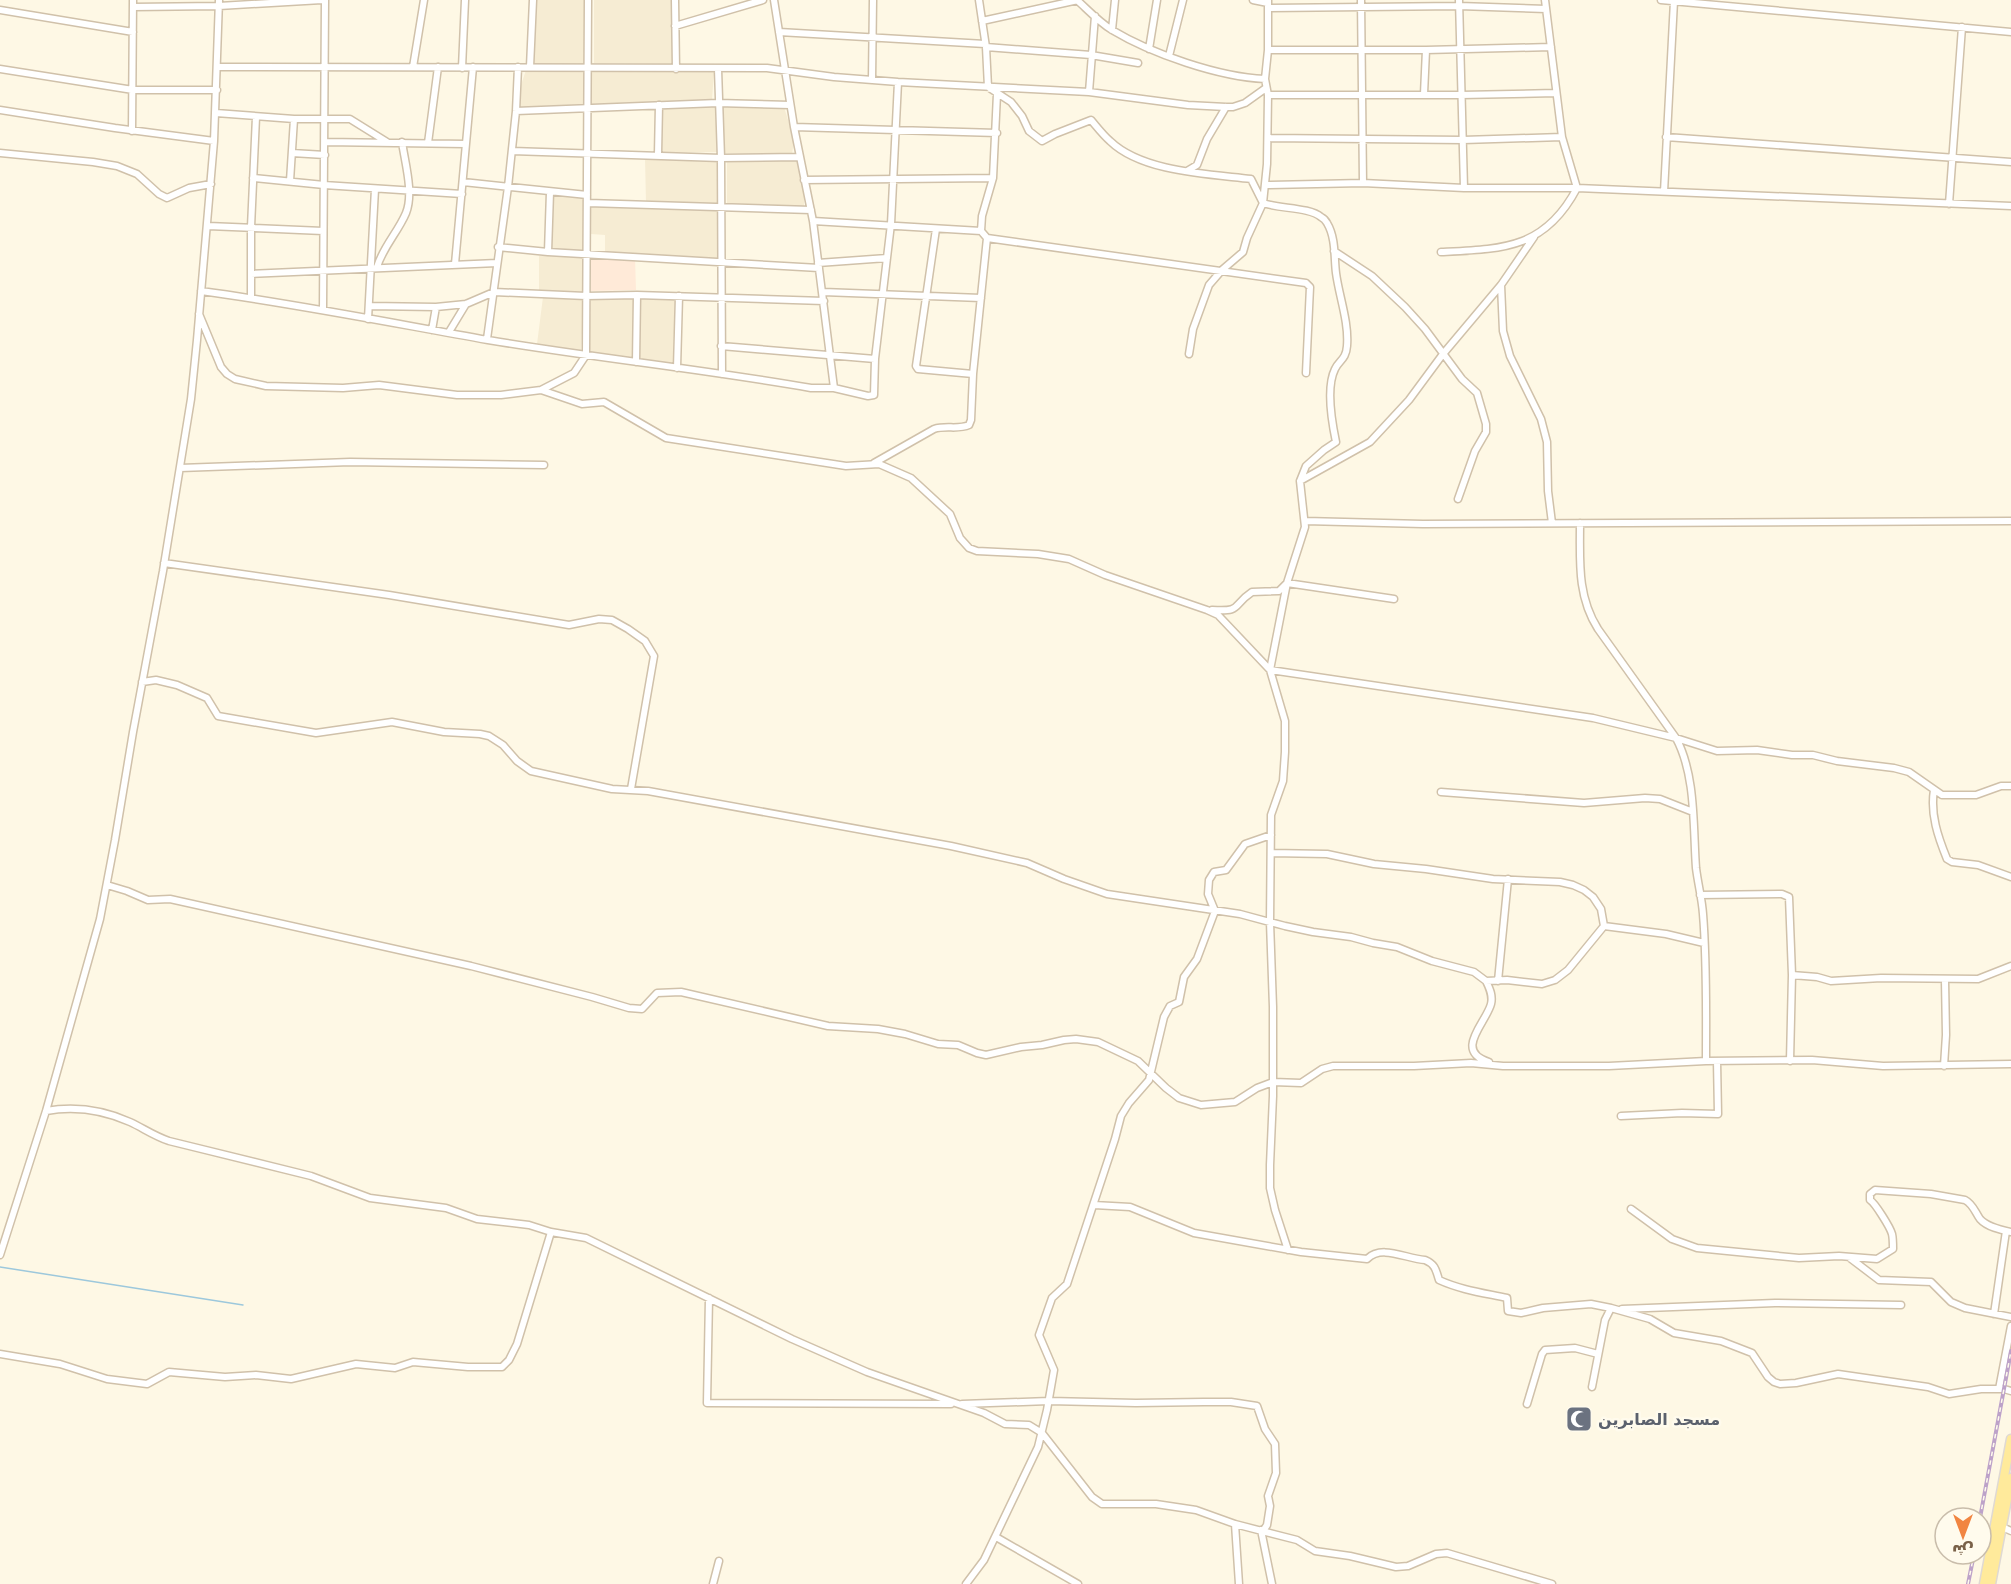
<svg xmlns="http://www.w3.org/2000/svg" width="2011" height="1584" viewBox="0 0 2011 1584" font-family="'DejaVu Sans',Cairo,sans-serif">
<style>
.residential{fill:#f6ecd3}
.commercial{fill:#ffead8}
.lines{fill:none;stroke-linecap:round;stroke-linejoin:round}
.stream{stroke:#9dc8dc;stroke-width:1.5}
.minor-casing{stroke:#d0c1aa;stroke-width:9}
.major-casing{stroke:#dfd9d3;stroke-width:11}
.minor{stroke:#fff;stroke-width:6}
.major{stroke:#ffea9b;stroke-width:8}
.rail-casing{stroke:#bda2c9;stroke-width:4}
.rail{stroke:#fffbed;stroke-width:1.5;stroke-dasharray:4.5;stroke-linecap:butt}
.labels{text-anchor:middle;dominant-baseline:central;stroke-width:5;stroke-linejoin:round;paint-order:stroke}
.worship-label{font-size:16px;font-weight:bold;fill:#5b616d;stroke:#fffbed;text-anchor:start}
</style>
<rect width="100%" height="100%" fill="#fef8e5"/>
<path class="residential" d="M532 0H587L588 64H533Z
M594 0H672L674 64 594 63Z
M590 69 714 72 712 100 589 104Z
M526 70 585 71V105L517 108 520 88Z
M718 105V152L662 153 661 106Z
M723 107H784L794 139 792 155 723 153Z
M645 158 719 160V206L646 203Z
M727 160H804V206H727Z
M553 194 585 196V251H552Z
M590 206 721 210 720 258 633 256 629 253H605V235L591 234Z
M539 256H582V292L539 291Z
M543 297 584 298 581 351 537 344Z
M591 297 636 298 633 361 589 360Z
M641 297 675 298 673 364 639 362Z"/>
<path class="commercial" d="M635 257 636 290 591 291V258Z"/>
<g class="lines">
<path class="stream" d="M0 1267 243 1305"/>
<defs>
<path id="minor" d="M675 0 676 69
M774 0 794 127 813 221 834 388
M979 0 986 47 988 87 1011 102 1022 116 1029 131 1042 141 1055 134 1091 120C1097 127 1103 135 1110 141 1142 172 1208 174 1251 179L1263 203C1280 209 1309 207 1321 217 1323 218 1326 221 1327 223 1336 238 1334 257 1336 273 1339 296 1349 322 1347 346 1346 360 1339 360 1335 369 1326 387 1332 423 1336 442L1324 450 1306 466 1300 481 1305 527 1287 583 1270 670 1285 721V752L1283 781 1271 815 1270 922 1273 1007V1096L1270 1165V1188L1275 1210 1288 1250
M1077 0C1088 10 1099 22 1112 30 1152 54 1219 77 1265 79
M1253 0 1268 3
M1361 0 1363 183
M1459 0 1464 188
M1661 0 2011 32
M133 7 219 6 322 0
M1269 8 1459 6 1546 9
M0 10 133 32
M982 21 1078 0
M675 26 763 0
M1112 30 1115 0
M779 32 985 44
M986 47 1091 55 1138 63
M1149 49 1157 0
M1268 50H1426L1551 47
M1169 56 1183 0
M218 67 767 68 834 77 898 82 1089 92 1188 105 1226 107H1233L1245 103 1266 88
M413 67 424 0
M530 67 533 0
M462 68 465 0
M0 69 133 90H217
M718 69 721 158 722 374
M872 80 873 0
M1089 92 1095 16
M1424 94 1426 50
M1268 95H1461L1556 93
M0 110 115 128 214 141
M516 111 718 103 790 105
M216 113 294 119H350L387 142
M794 127 997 133
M132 131 133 0
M1666 137 2011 162
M1268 138 1463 140 1562 137
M325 142 466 144
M428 143 438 67
M512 151 721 158 800 157
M0 153 93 162 117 166 137 174 159 194 167 198 189 188 211 184
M292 153 325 155
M658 154 659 105
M1187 171 1197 165 1207 139 1226 107
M253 178 324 185 462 194
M804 180 993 178
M290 181 294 119
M463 182 587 195
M1266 185 1363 183 1464 188H1577L2011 206
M1664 192 1674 1
M588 203 811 210
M1949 204 1962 27
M813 221 981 231
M208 226 323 231
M936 229 916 366 918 369 973 374
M987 238 1306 283 1310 287 1306 373
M498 247 548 252 819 268
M1334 251 1372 276 1405 307 1425 329 1462 379 1477 393 1486 424V432L1475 451 1458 499
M548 252 550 192
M1441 252C1503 249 1545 249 1577 188L1562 137 1545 0
M818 263 887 258
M455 264 473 67
M377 267C383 247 398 232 406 213 414 193 405 163 402 142
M251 274 497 263
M1501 285 1503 331 1510 356 1541 419 1547 442 1548 491 1552 523
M201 291C297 304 392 323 488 340 595 358 703 369 811 388H834L868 396 874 395 875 359 891 224 898 82
M823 292 981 298
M251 298V227L256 117
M369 306 436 307 466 304 494 292 586 296 637 295 824 301
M323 310 325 0
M199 314 221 367 227 374 235 379 266 386 343 388 379 385 457 395H501L541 390 582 404 604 402 666 438 846 466 879 464 911 478 950 514 960 538 969 548 977 551 1038 554 1069 559 1105 575 1207 610 1218 615 1270 670 1593 718 1676 738 1717 751 1757 750 1792 755H1813L1837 761 1894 768 1909 772 1942 795H1976L2001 786H2011
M368 319 375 189
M432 330 436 307
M449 332 466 304
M487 339 508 187 516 111 518 67
M721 346 875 359
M1189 354 1193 329 1209 285 1222 270 1243 252 1247 238 1263 203 1267 164 1268 95 1265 79 1268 50V0
M636 362 637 295
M677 368 679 296
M541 390 574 373 586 355 588 0
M874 463 934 429C946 425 958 430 969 425L971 420 973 374 987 238 981 231 982 216 993 178 997 94
M180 468 350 462 544 465
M1300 481 1370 442 1409 400 1443 354 1501 285 1534 237
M1305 521 1423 524 2011 521
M1580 523C1580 561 1577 596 1598 629L1676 738C1696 775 1693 827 1696 868 1698 884 1702 899 1703 914 1707 963 1706 1012 1706 1061
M164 563 389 595 569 625 599 619 612 620 628 629 645 641 654 656 631 789
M1212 610C1243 612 1231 606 1252 592L1279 591 1287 583 1394 599
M142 682 156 680 177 685 207 698 218 716 316 733 392 722 444 732 480 734 489 736 503 745 517 761 531 771 612 789 648 791 951 846 1027 863 1064 879 1107 894 1240 914 1285 926 1313 932 1351 937 1373 943 1397 947 1432 961 1474 972 1486 981 1507 980 1542 984 1555 980 1568 970 1604 926 1666 934 1704 943
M1934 790C1930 814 1938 837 1947 859L1952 862 1978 865 2011 877
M1441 792 1584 803 1645 798 1660 799 1693 812
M1271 853 1327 854 1374 864 1426 869 1493 879 1560 882 1573 885 1584 890 1593 897 1601 909 1604 926
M107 885 127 891 148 900 170 899 471 966 592 997 629 1008 642 1009 657 993 681 992 828 1026 878 1029 905 1034 938 1044 958 1045 977 1053 986 1055 1021 1047 1042 1045 1064 1040 1076 1039 1098 1042 1138 1061 1166 1088 1179 1098 1201 1105 1235 1102 1257 1088 1273 1082 1301 1083 1322 1069 1333 1066H1414L1471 1063 1503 1066H1609L1706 1061 1812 1060 1883 1066 2011 1064
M1700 895 1782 894 1789 897 1792 975 1790 1061
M1792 975 1817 977 1831 981 1881 978 1978 979 2011 966
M1486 981C1490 989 1493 996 1491 1004 1486 1023 1453 1051 1489 1062
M1498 981 1508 879
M1944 1066 1946 1035 1945 980
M46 1111C74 1106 103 1110 130 1122 143 1128 154 1136 169 1141L311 1176 370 1198 446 1208 477 1219 529 1225 551 1232 586 1238 792 1339 867 1372 984 1413 1005 1424 1029 1425 1042 1433 1092 1497 1102 1504H1156L1196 1510 1235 1524 1297 1540 1315 1551 1350 1556 1396 1567 1408 1566 1436 1554 1447 1553 1552 1584
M1621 1116 1682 1113 1718 1114 1717 1061
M1094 1205 1130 1207 1194 1233 1301 1252 1367 1259C1382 1244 1406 1259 1425 1260 1435 1264 1436 1270 1439 1280 1461 1290 1484 1293 1507 1298L1508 1311 1521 1313 1543 1308 1591 1304 1611 1308
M1631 1209 1672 1239 1697 1248 1799 1258 1839 1256 1877 1259 1893 1249C1893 1244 1893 1238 1892 1234 1890 1227 1875 1203 1870 1200V1194L1875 1190 1931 1194 1965 1200C1973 1204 1975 1212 1980 1219 1987 1227 2001 1230 2011 1232
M0 1255 46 1111 100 919 115 840 133 732 163 571 191 399 197 340 214 141 219 0
M1850 1258 1879 1280 1931 1282 1951 1302 1965 1308 2011 1317
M709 1298 707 1403 951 1404
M1622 1309 1775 1303 1901 1305
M1994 1314 2006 1231
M0 1354 60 1364 107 1379 147 1384 169 1372 225 1377 256 1375 291 1379 356 1364 395 1368 413 1362 468 1367H502L509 1360 517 1344 551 1232
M1592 1387 1605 1320 1611 1308 1650 1319 1674 1333 1721 1341 1752 1353 1768 1377 1774 1382 1780 1384 1796 1383 1838 1374 1928 1387 1949 1394 1981 1389H2004L2011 1391
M1999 1389 2011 1326
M962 1404 1049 1401 1136 1403 1204 1402H1231L1257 1406 1265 1429 1275 1444 1276 1473 1268 1496 1270 1506 1267 1525 1263 1531
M1527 1404 1542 1354 1545 1350 1575 1348 1598 1354
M1235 1524 1239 1584
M2002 1527 2011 1531
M1261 1530 1272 1584
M996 1537 1078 1584
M713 1584 719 1561
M966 1584 984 1560 1038 1447 1047 1410 1054 1370 1039 1335 1052 1298 1067 1284 1115 1139 1121 1116 1129 1103 1149 1080 1164 1017 1170 1006 1179 1002 1184 977 1197 959 1215 911 1208 894 1209 880 1214 872 1226 870 1245 844 1271 835"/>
<path id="major" d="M1984 1584 2011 1439
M1991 1584 2011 1478"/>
</defs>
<use href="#minor" class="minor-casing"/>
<use href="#major" class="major-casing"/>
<use href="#minor" class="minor"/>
<use href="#major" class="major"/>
<defs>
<path id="rail" d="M1980 1518 2011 1351
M1968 1584 1974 1554"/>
</defs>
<use href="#rail" class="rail-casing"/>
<use href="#rail" class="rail"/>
</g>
<defs>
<symbol id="mosque-square" viewBox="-11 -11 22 22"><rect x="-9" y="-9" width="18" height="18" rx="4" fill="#6b7280" stroke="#fffbed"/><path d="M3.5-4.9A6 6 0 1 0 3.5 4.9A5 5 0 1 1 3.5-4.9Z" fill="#fff"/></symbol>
</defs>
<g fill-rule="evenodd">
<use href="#mosque-square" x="1564" y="1404" width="30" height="30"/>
</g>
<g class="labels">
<g class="worship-label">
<text x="1598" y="1419">مسجد الصابرين</text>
</g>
</g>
<g transform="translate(1963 1536) rotate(180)"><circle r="28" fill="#fffbed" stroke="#c9bdab" stroke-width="1.5"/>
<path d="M0-4.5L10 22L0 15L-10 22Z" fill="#f18541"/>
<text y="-9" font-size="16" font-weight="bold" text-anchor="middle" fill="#796148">ش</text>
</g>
</svg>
